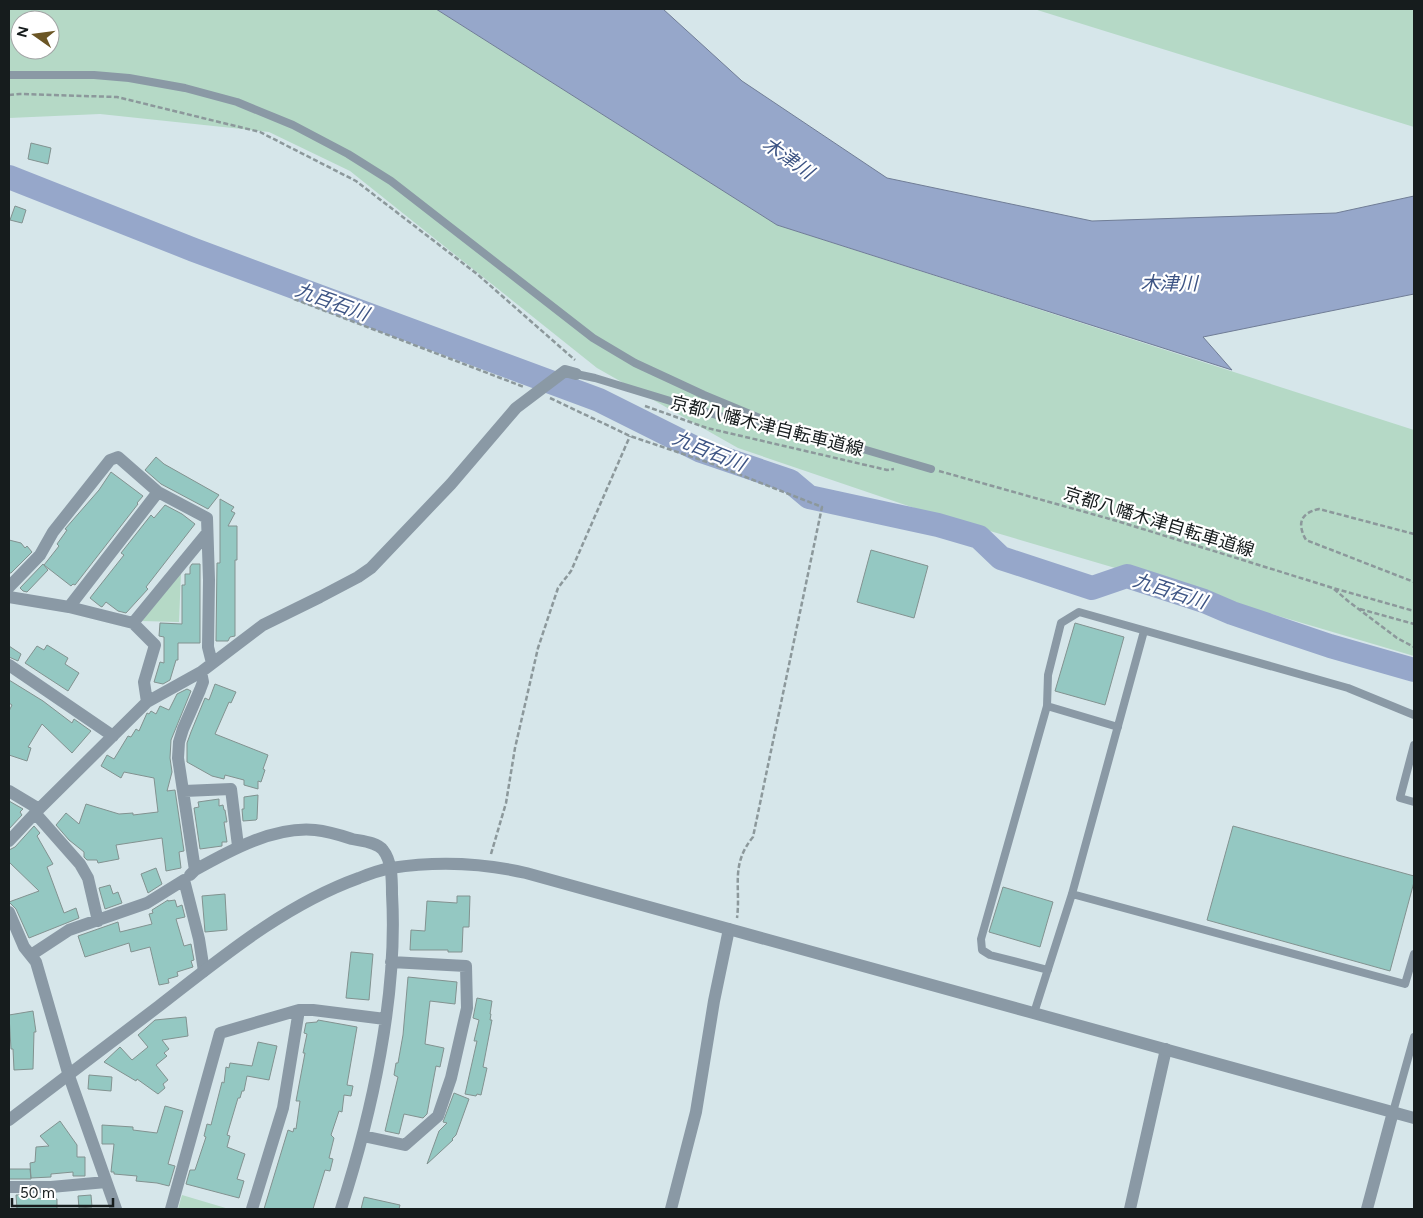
<svg xmlns="http://www.w3.org/2000/svg" width="1423" height="1218" viewBox="0 0 1423 1218" font-family="Figtree,'Noto Sans JP',sans-serif">
<style>
.green{fill:#b5d9c6;fill-rule:evenodd}
.water{fill:#96a7ca;stroke:#707d96}
.lines{fill:none;stroke-linecap:round;stroke-linejoin:round}
.river{stroke:#96a7ca;stroke-width:24}
.building{fill:#94c8c2;stroke:#829290}
.path{stroke:#8c989b;stroke-width:2.5;stroke-dasharray:5 2.5;stroke-linecap:butt}
.service{stroke:#8a99a5;stroke-width:8}
.minor{stroke:#8a99a5;stroke-width:12}
.tertiary{stroke:#8a99a5;stroke-width:12}
.labels{text-anchor:middle;dominant-baseline:central;stroke-width:4.5;stroke-linejoin:round;paint-order:stroke}
.street-label{font-size:18px;fill:#161c1d;stroke:#fff}
.water-label{font-size:19px;font-style:italic;fill:#3d5484;stroke:#fff}
</style>
<rect width="100%" height="100%" fill="#d6e6ea"/>
<path class="green" d="M9 9H436L777 225 1414 430V656L929 513 738 448 597 368 350 171 269 132 100 114 9 118ZM20 20H50V50H20Z
M1034 9H1414V127Z
M181 573 179 622 142 621Z
M182 1195 229 1209H178Z"/>
<path class="water" d="M436 9H663L742 81 887 178 1092 221 1336 213 1414 196V294L1203 337 1232 370 777 225Z"/>
<g class="lines">
<path class="river" d="M9 177 194 250 599 400 701 451 790 481 809 497 938 525 979 537 1001 558 1092 588 1127 576 1204 601 1232 613 1330 646 1414 670"/>
</g>
<path class="building" d="M31 143 51 148 48 164 28 159Z
M15 206 26 210 22 223 10 220Z
M156 457 164 464 219 495 208 509 161 484 145 470Z
M111 472 143 496 137 503 138 504 75 585 73 584 71 586 44 565 59 546 57 544 67 530 65 529 99 490Z
M220 499 234 507 231 511 235 513 228 526H237V560H235V636L230 637 228 641H216L217 563H220Z
M165 505 182 514 195 524 146 587 148 589 126 613 118 611 106 602 102 607 100 606 90 598 124 555 121 553 151 515 154 518Z
M9 540 21 543 25 548 27 546 32 552 11 573H9Z
M871 550 928 566 914 618 857 602Z
M43 564 48 570 27 592 23 591 20 588Z
M192 564H200V643H178V660H176L170 680 163 684 154 682 160 662 164 663V637L159 636 160 623 182 624V585H185V574H190V567Z
M1075 623 1124 637 1105 705 1055 691Z
M47 645 68 658 65 664 79 673 68 691 25 663 37 646 44 650Z
M9 646 21 654 18 661 9 657Z
M9 680 43 701 72 723 74 719 91 731 72 753 42 724 28 747 31 748 27 761 9 755V711L12 705 9 703Z
M215 684 236 692 231 703 229 702 215 734 268 755 263 769 265 770 261 782 258 781V789L244 785V780L225 775 224 779 212 776 187 762V743L191 732 205 698 209 700Z
M187 689 191 691 171 740 170 758 172 772 167 791 175 790 184 851 179 852 181 868 166 871 162 838 116 845 119 859 98 863 97 860H87L84 857V852L69 840 56 825 66 813 79 824 86 804 119 814 133 813V815L158 812 154 778 124 772 121 778 101 766 107 755 114 759 128 736 131 737 136 729 139 731 147 713 149 714 151 711 156 714 160 706 169 710 177 694Z
M258 795 257 819 256 820 243 821 242 809H244V797Z
M219 799V806L223 805 224 810H225L227 822H224L227 842H222V846L200 849 194 808 199 807 198 802Z
M9 801 23 809 20 812 22 815 9 829Z
M34 826 40 833 37 836 53 864 47 867 64 913 76 908 79 918 29 938 16 909 9 902 39 891 9 862V850L15 847Z
M1233 826 1414 876V882L1390 971 1207 920Z
M156 868 162 884 148 893 141 874Z
M110 885 113 894 118 892 122 903 105 909 99 888Z
M1003 887 1053 902 1040 947 989 932Z
M225 894 227 930 205 932 202 896Z
M457 896H470L469 927H463L462 952H448V950H410L411 930 425 931 427 901 457 903Z
M168 900V901L175 900 177 907 182 905 185 917 176 919 184 946 191 944 194 960 191 961 193 967 177 972 178 976 168 979 169 983 159 985 150 947 131 952 129 943 85 957 78 936 118 922 120 932 152 924 149 914 153 913 152 910Z
M351 952 373 954 369 1000 346 998Z
M408 977 457 982 455 1004 430 1001 425 1044 444 1048 440 1067 436 1066 427 1114 423 1118 404 1114 399 1134 385 1131 398 1077 394 1075 396 1063H398L403 1035Z
M477 998 492 1001 490 1014H491L490 1020H492L483 1067 487 1068 481 1095 477 1094 476 1096 465 1094 477 1041H474L479 1020 473 1018Z
M33 1011 36 1032H34L33 1069 14 1070 13 1049H11L9 1015Z
M186 1017 188 1036 162 1040 169 1049 164 1053 167 1056 156 1065 168 1080 163 1084 165 1088 158 1094 137 1079 136 1081 104 1062 120 1047 132 1060 148 1047 138 1035 155 1020Z
M318 1020 357 1027 347 1085 353 1086 351 1096 344 1095 342 1112 339 1111 331 1135 334 1138 329 1158 333 1159 330 1171 325 1170 313 1209H264L288 1130 293 1132 294 1128 296 1129 300 1101H296L305 1053H303L307 1034 304 1033 306 1023 317 1022Z
M258 1042 277 1046 269 1080 247 1076 244 1091H242L240 1098H238L227 1135 230 1136 227 1147 245 1154 237 1179 244 1181 239 1198 186 1184 190 1170H195L206 1137 204 1136 207 1124 211 1125 222 1082 224 1083 226 1067 229 1068 230 1063 252 1066Z
M89 1075 112 1077 111 1091 88 1089Z
M454 1093 469 1099 456 1135 452 1139 453 1140 427 1164 439 1131 447 1123 443 1122Z
M165 1106 183 1111 168 1164 175 1166 169 1186 157 1183 136 1181 137 1176 114 1174V1172H111L114 1144H102V1125L133 1127V1130L157 1133Z
M60 1121 77 1145V1157H85V1176H73V1172L51 1174V1177L31 1178 30 1163 35 1162 36 1147 49 1146 40 1136Z
M9 1169H30L31 1179H9Z
M16 1195H31V1198L57 1199V1209H17Z
M91 1195 92 1207 79 1208 78 1196Z
M364 1197 400 1205 399 1209H361Z"/>
<g class="lines">
<path class="path" d="M9 95 20 94 117 97 260 132 356 181 477 274 575 360
M294 299 524 387
M550 398 630 436 710 463 822 507 753 837C730 865 741 887 737 918
M645 406 707 428 887 470 894 469
M939 471 1117 521 1333 588 1414 611
M1414 534 1319 509C1300 513 1297 524 1306 540L1414 582
M1334 589 1348 601 1397 638 1414 647
M1360 609 1414 624
M491 854 506 803 515 748 538 648 558 588 571 571 630 436"/>
<path class="service" d="M9 75H94L129 78 185 88 237 102 293 125 348 154 391 181 593 338 635 363 704 395 767 421 931 469
M576 374 595 378 736 421H763
M1047 706 1118 727
M1414 745 1400 798 1414 802
M1072 894 1405 984 1414 954
M1048 970 990 955 982 950 981 939 1047 706 1048 675 1061 623 1079 612 1348 688 1414 715
M1034 1013 1072 894 1144 631
M1393 1112 1414 1037"/>
<path class="minor" d="M9 587 40 555 53 532 110 460 118 457 158 492
M9 597 69 607 133 623
M69 607 158 492 207 518 209 580 208 647 212 663
M9 665 113 736
M147 702 144 682 155 645 133 623 207 533
M9 791 39 809
M184 791 231 789 238 846
M35 813 80 864 88 878 98 921
M9 841 39 809 147 702 201 672 263 625 320 597 358 577 371 568 451 484 516 408 565 371 576 374
M195 870C229 851 274 826 315 830 327 831 340 835 352 839 361 841 377 842 383 850 392 861 392 880 392 894 398 996 372 1113 341 1209
M190 875 195 870 178 758 179 742 183 729 200 690 203 682 201 672
M9 912 24 947 36 962 69 1076 116 1209
M31 955 69 930 147 903 184 880 199 939 204 971
M363 1136 405 1145 438 1116 451 1078 467 1008 466 966 391 962
M9 1187H51L106 1182
M171 1209 220 1033 299 1010H313L385 1019
M252 1209 283 1108 299 1010
M671 1209 696 1112 714 1001 729 929
M1130 1209 1166 1049"/>
<path class="tertiary" d="M9 1120C59 1082 109 1044 159 1006 221 958 284 905 359 878 369 874 380 870 391 868 436 861 483 863 526 873L1414 1118
M1367 1209 1393 1112"/>
</g>
<g class="labels">
<g class="street-label">
<text transform="translate(767 426) rotate(14)">京都八幡木津自転車道線</text>
<text transform="translate(1159 522) rotate(17)">京都八幡木津自転車道線</text>
</g>
<g class="water-label">
<text transform="translate(788 158) rotate(35)">木津川</text>
<text x="1169" y="283">木津川</text>
<text transform="translate(332 302) rotate(20)">九百石川</text>
<text transform="translate(709 451) rotate(22)">九百石川</text>
<text transform="translate(1170 591) rotate(18)">九百石川</text>
</g>
</g>
<rect width="1423" height="1218" fill="none" stroke="#161c1d" stroke-width="20"/>
<g transform="translate(35 35) rotate(284)"><circle r="24" fill="#ffffff" stroke="#a2a4a5"/>
<path d="M0-4L9 19L0 12L-9 19Z" fill="#6b5625"/>
<text y="-8" font-size="14" font-weight="bold" text-anchor="middle" fill="#161c1d">N</text>
</g>
<path d="M12 1198v8h101v-8" fill="none" stroke="#161c1d" stroke-width="2.5"/>
<text x="20" y="1198" font-size="15" fill="#161c1d" stroke="#ffffff" stroke-width="4" paint-order="stroke">50 m</text>
</svg>
